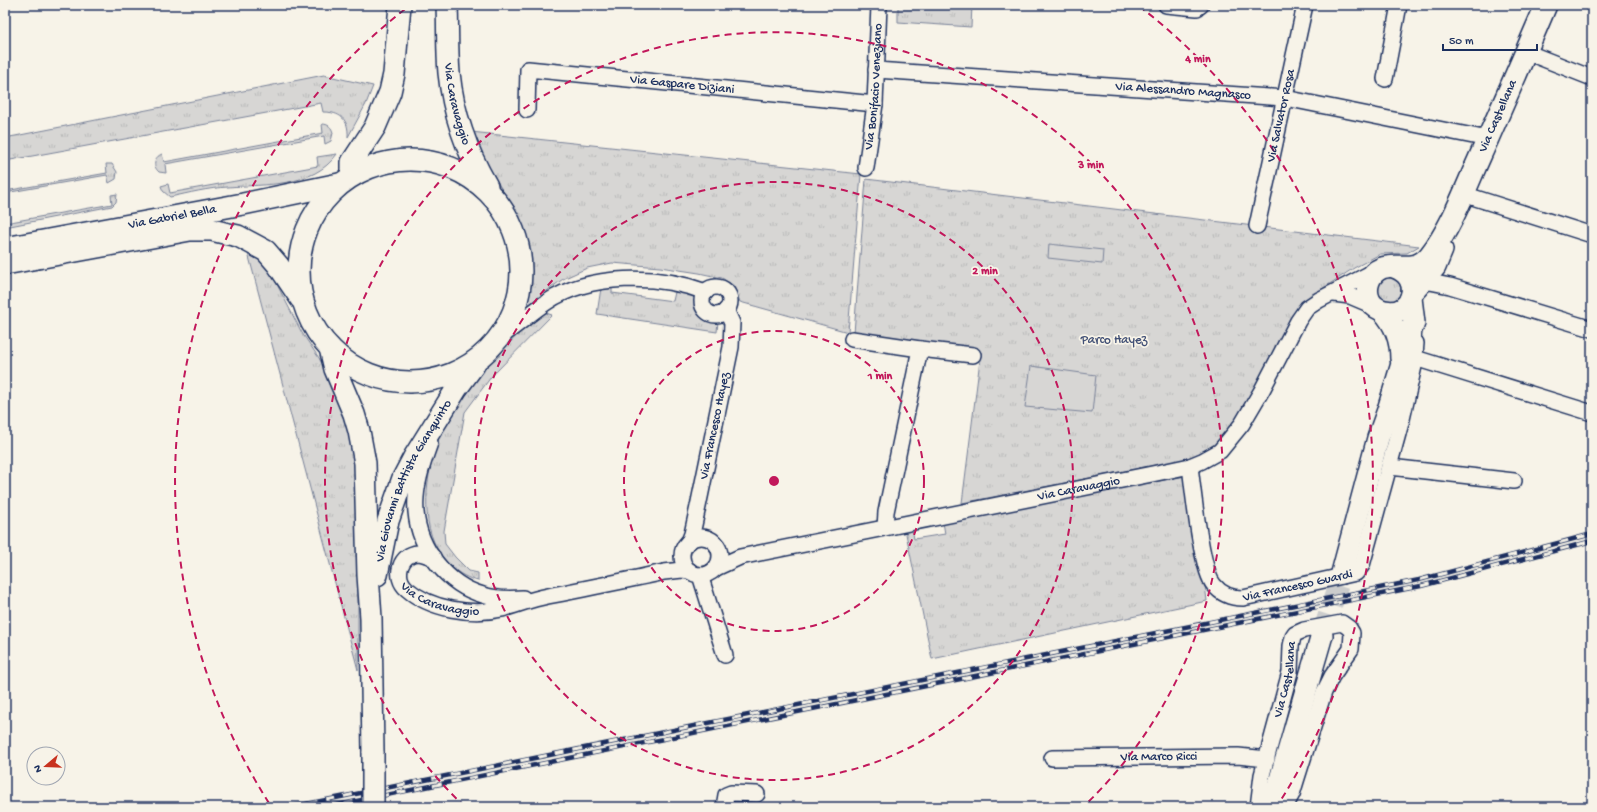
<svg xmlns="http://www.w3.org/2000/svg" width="1597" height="812" viewBox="0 0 1597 812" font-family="'Gochi Hand',sans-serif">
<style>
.grass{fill:url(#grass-tufts);stroke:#798299}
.pitch{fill:#d7d6d4;stroke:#798299}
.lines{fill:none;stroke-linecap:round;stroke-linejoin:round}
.secondary-tunnel{stroke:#cbcccc;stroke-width:21;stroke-dasharray:21 10;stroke-linecap:butt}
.street-casing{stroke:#1b2f5e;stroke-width:18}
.secondary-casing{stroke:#1b2f5e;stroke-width:24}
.street{stroke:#f7f3e8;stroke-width:15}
.secondary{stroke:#f7f3e8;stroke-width:21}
.rail-casing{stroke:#1b2f5e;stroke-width:4.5}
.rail{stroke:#f7f3e8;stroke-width:3;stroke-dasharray:9;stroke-linecap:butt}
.secondary-bridge-casing{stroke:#1b2f5e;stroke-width:24;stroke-linecap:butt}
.secondary-bridge{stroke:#f7f3e8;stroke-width:21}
.ring{fill:none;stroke:#c2185b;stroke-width:2;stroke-dasharray:7 5}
.labels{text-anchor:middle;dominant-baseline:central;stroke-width:3.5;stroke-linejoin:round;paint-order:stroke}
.street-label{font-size:13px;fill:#1b2f5e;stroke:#f7f3e8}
.park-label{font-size:13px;fill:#415076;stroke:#f7f3e8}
.centre{fill:#c2185b;stroke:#f7f3e8;stroke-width:2}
.ring-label{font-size:12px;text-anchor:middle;font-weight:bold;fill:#c2185b;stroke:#f7f3e8;stroke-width:3.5;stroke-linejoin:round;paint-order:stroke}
</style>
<defs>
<pattern id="grass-tufts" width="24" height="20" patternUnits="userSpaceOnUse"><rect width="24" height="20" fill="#d7d6d4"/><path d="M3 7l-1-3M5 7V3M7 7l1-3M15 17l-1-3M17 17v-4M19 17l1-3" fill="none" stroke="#b8b8b8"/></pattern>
</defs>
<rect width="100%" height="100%" fill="#f7f3e8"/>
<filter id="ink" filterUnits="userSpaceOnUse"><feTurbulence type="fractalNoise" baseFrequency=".025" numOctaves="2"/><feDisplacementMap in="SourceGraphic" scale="8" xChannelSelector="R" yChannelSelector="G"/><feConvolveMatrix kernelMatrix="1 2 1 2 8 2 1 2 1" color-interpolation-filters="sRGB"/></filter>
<g filter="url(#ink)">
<path class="grass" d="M898 5H972L971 27 898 22Z
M324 75 373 86 366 104 348 137C349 119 340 112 323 112L321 103 5 161V138Z
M322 124C328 124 332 127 333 133L331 141 325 144 324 136 165 164 166 173 159 172C152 166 154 157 162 154L164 162 323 133Z
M471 132 861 174 848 332 740 302 734 286 722 278 699 273 660 267 612 263 587 268 563 279 524 308 531 269 528 244 507 198 486 163Z
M337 154C313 188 265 184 228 187 208 188 189 193 170 197L163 191 161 186 168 184 170 193 318 166 317 157Z
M106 164H112L117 172 116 179 109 183 107 175 5 193V191L107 173Z
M866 179 1419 246 1407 253 1380 254 1354 268 1305 300 1288 323 1236 423 1220 440 1206 451 1187 459 962 503 981 352 854 333Z
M117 194 116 202 112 206 5 227V223L112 204 111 195Z
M248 253 267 265 302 333 319 358 336 390 351 427 358 467V670Z
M1377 290a12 12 0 1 1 24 0a12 12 0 1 1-24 0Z
M612 287V293L673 301 675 292 689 294 695 298 703 316 711 320 718 321 717 332 597 314 601 288Z
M543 312 552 315 491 377 465 412 444 531 445 544 455 557 469 571 478 573V581C458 576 443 562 434 542 419 508 429 457 445 424 448 418 453 412 457 406 463 397 469 387 476 378 484 367 495 358 505 348 517 335 529 322 543 312Z
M1191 475 1207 601 932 659 905 529 912 528 914 539 945 534 943 522Z"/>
<path class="pitch" d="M1049 244 1103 250 1102 264 1048 258Z
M1031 366 1096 375 1092 413 1025 407Z"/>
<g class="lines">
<path class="secondary-tunnel" d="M1322 635 1342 573"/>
<defs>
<g id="street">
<path d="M1166 5 1197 8 1201 5"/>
<path d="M1526 52 1592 78"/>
<path id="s1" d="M876 70 1285 98 1488 139"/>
<path d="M1385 79 1399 5"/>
<path id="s2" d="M527 110 528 69 875 104"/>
<path id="s3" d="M866 168 875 104 879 5"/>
<path d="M1463 194 1592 235"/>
<path id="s4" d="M1257 226 1305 5"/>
<path d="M1420 284 1430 282 1450 286 1592 329"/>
<circle cx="716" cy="301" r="14"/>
<path d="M1334 294 1350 296 1376 307"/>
<path d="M500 337C517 326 530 313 547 302 590 273 658 274 706 292"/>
<path d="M852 339 920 349 886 512 885 528"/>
<path d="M920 349 973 355"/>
<path d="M1415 358 1592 413"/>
<path d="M430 443C422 465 414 488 416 512 419 549 447 585 483 595 496 599 510 599 523 598"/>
<path id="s5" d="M1190 466C1193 489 1201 571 1214 585 1221 594 1232 598 1243 598L1356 573 1362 565 1402 419 1414 366 1416 343"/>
<path d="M1390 467 1514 481"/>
<circle cx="701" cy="556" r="19"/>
<path id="s6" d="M689 542 692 534 699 502 731 347 732 323 726 310"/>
<path id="s7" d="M433 557C428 556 423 553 418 553 400 554 393 577 407 589 430 609 471 616 502 609 517 605 532 599 548 596 587 588 625 581 664 572L682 570 690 571"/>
<path id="s8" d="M716 568 740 557 1152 474 1190 466 1202 461 1220 451 1242 424 1262 390 1298 321 1307 308 1319 300 1375 271"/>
<path d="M700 575 725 655"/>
<path id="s9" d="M1052 758 1238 756 1267 759"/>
<path d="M724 807 726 795 731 793 757 794"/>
<path id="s10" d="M1258 807 1262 775 1290 672 1291 646 1293 637 1295 634 1304 630 1342 623 1349 628 1352 633 1351 649 1332 676 1324 692 1296 781 1292 794 1285 807"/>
</g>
<g id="secondary">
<path id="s11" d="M447 5C448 28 447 50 449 73 453 112 467 152 487 186"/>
<circle cx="410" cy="271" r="111"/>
<path d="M352 175V162L375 127 390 92 394 74 400 5"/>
<path id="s12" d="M5 248 243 204 339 184"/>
<path d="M5 264 190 230H212L224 233 238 236 266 251 278 265 301 299"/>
<path id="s13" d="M1394 267C1425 277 1413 318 1385 311 1379 310 1373 306 1370 301 1364 289 1369 273 1382 268 1398 262 1415 274 1430 255 1451 228 1464 192 1478 161 1501 109 1524 57 1546 5"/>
<path d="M1412 293 1435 267 1442 250"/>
<path d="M1383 311C1396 325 1401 340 1401 359"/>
<path d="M330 348 335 369 354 414 359 431 365 463 368 575 371 618 373 753"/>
<path d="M1342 573 1378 438 1388 410 1401 367 1409 345 1411 330 1414 323 1411 298"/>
<path id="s14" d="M377 575 388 521 403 478 414 457 457 388 474 365"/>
<path d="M1272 807 1322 635"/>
</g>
</defs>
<use href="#street" class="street-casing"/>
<use href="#secondary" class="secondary-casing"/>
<use href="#street" class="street"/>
<use href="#secondary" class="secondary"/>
<defs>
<path id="rail" d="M291 807 1419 580 1592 534
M327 807 1421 586 1592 541"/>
</defs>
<use href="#rail" class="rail-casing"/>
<use href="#rail" class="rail"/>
<defs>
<path id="secondary-bridge" d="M373 753V807"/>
</defs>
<use href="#secondary-bridge" class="secondary-bridge-casing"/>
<use href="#secondary-bridge" class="secondary-bridge"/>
</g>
</g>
<g class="ring">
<circle cx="774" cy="481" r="150"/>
<circle cx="774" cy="481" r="299"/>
<path d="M465 807A449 449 0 1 1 1083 807"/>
<path d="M269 803A599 599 0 0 1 409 6M1139 6A599 599 0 0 1 1279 803"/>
</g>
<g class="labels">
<g class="street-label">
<text stroke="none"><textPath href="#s2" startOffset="196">Via Gaspare Diziani</textPath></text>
<text stroke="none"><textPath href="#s3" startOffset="82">Via Bonifacio Veneziano</textPath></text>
<text stroke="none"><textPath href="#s1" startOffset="308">Via Alessandro Magnasco</textPath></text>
<text stroke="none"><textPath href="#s11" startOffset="100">Via Caravaggio</textPath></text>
<text stroke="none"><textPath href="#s4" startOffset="113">Via Salvator Rosa</textPath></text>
<text stroke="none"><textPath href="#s13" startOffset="336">Via Castellana</textPath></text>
<text stroke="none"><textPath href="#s12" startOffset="170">Via Gabriel Bella</textPath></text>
<text stroke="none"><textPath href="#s6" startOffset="119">Via Francesco Hayez</textPath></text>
<text stroke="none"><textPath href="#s14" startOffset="102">Via Giovanni Battista Gianquinto</textPath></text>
<text stroke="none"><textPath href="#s8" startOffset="372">Via Caravaggio</textPath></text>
<text stroke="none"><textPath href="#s5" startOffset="211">Via Francesco Guardi</textPath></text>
<text stroke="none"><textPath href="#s7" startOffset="99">Via Caravaggio</textPath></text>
<text stroke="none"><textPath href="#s10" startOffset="131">Via Castellana</textPath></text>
<text stroke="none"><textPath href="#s9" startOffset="107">Via Marco Ricci</textPath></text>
</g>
<g class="park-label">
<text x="1114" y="340">Parco Hayez</text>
</g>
</g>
<circle cx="774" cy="481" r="6" class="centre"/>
<g class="ring-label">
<text x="1198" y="62">4 min</text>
<text x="1091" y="168">3 min</text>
<text x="985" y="274">2 min</text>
<text x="880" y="379">1 min</text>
</g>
<rect width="1597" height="812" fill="none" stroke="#f7f3e8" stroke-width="20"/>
<rect x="10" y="10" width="1577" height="792" fill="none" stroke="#1b2f5e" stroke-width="1.5" filter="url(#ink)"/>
<g transform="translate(46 766) rotate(251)"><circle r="19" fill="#f7f3e8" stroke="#9fa5b1"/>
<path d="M0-3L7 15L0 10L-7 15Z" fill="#c8321e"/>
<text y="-6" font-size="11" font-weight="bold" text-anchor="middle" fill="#1b2f5e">N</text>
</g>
<path d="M1443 44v6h94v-6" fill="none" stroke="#1b2f5e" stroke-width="2"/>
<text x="1449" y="44" font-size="12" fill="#1b2f5e" stroke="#f7f3e8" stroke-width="3" paint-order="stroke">50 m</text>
</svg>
